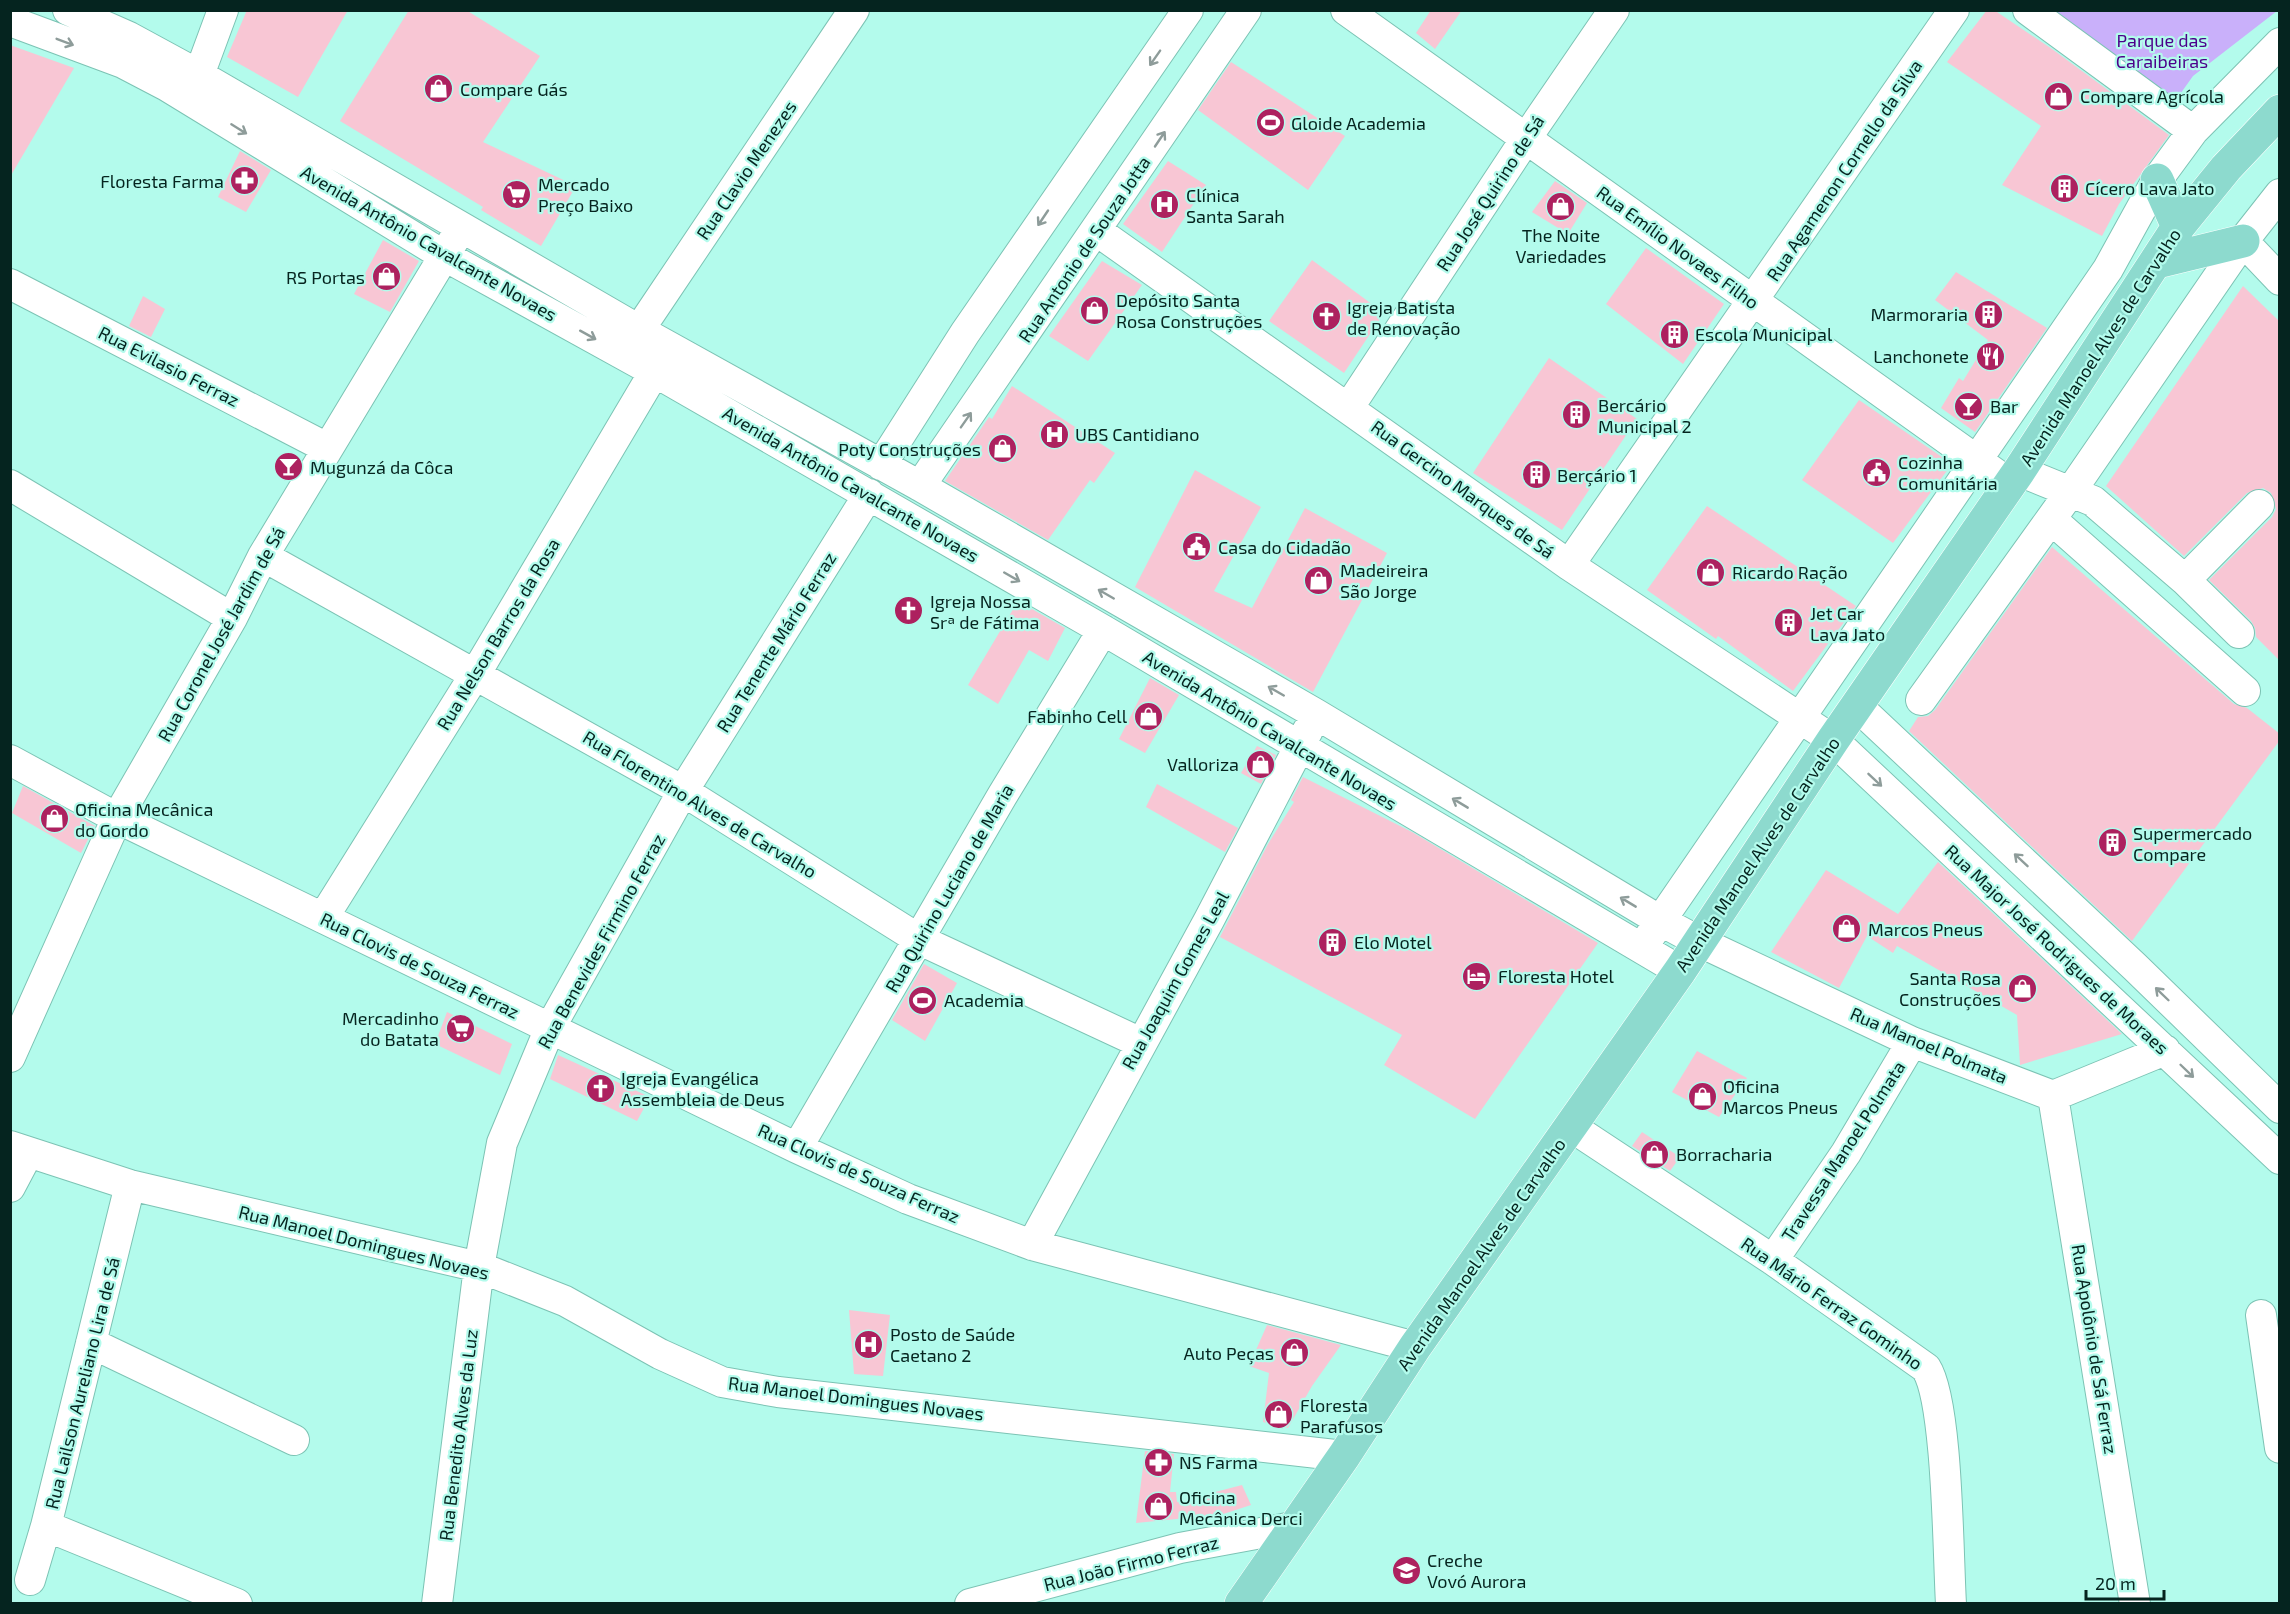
<svg xmlns="http://www.w3.org/2000/svg" width="2290" height="1614" viewBox="0 0 2290 1614" font-family="'Exo 2',sans-serif">
<style>
.green{fill:#c9b0fa}
.building{fill:#f8c6d4}
.lines{fill:none;stroke-linecap:round;stroke-linejoin:round}
.minor-casing{stroke:#7cc3b4;stroke-width:32}
.major-casing{stroke:#fff;stroke-width:34}
.minor{stroke:#fff;stroke-width:30}
.major{stroke:#8ddace;stroke-width:33}
.oneway{stroke:#8e9c9a}
.labels{text-anchor:middle;dominant-baseline:central;stroke-width:4.5;stroke-linejoin:round;paint-order:stroke}
.park-label{font-size:18px;fill:#4c008a;stroke:#b3fbec}
.poi-label{font-size:18px;fill:#05241f;stroke:#b3fbec;text-anchor:start}
.street-label{font-size:18px;fill:#05241f;stroke:#b3fbec}
</style>
<rect width="100%" height="100%" fill="#b3fbec"/>
<path class="green" d="M2030 11H2277L2193 76 2173 104Z"/>
<path class="building" d="M247 10H348L298 97 227 57Z
M409 10H466L540 56 483 142 576 186 541 246 481 210 483 207 340 121Z
M1431 10H1462L1435 49 1416 33Z
M1987 10H1994L2052 49 2169 135 2119 204 2102 236 2002 185 2041 126 1947 62Z
M10 45 74 68 10 177Z
M1231 62 1345 136 1308 190 1198 110Z
M240 151 271 170 246 212 218 197Z
M1168 161 1206 185 1162 252 1123 224Z
M1555 181 1587 203 1568 234 1532 212Z
M383 240 419 261 390 312 354 294Z
M1646 248 1724 304 1683 364 1606 304Z
M1312 260 1384 313 1344 373 1269 321Z
M1102 261 1142 285 1088 361 1049 336Z
M1956 272 2047 328 1975 432 1941 408 1959 378 1963 381 1988 340 1935 300Z
M2243 286 2280 322V661L2256 637 2255 628 2251 621 2209 580 2272 517 2276 509 2271 493 2263 488 2247 493 2184 556 2106 486Z
M143 296 165 309 151 337 129 326Z
M1549 358 1637 419 1562 530 1473 473Z
M1012 386 1115 453 1094 483 1090 480 1048 540 945 481 989 417 992 419Z
M1859 400 1952 464 1893 543 1802 480Z
M1195 470 1261 507 1214 591 1252 608 1305 508 1387 553 1313 692 1135 587Z
M1707 506 1856 606 1793 691 1718 636 1716 639 1647 590Z
M2052 547 2234 704 2247 708 2280 734V740L2132 941 1909 731 1918 717 1928 716 1935 710Z
M1018 601 1065 628 1048 661 1029 650 998 704 968 685Z
M1150 678 1179 695 1145 753 1119 739Z
M1257 746 1276 755 1261 784 1241 773Z
M1303 777 1412 832 1598 943 1475 1119 1384 1065 1402 1035 1220 937 1268 844 1294 802 1291 800Z
M1157 784 1238 828 1225 852 1146 807Z
M23 786 95 826 81 853 12 813Z
M1938 862 2122 1034 2020 1065 2017 1015 1897 946 1893 953 1867 936 1839 988 1771 952 1826 870 1898 914Z
M924 964 957 983 925 1041 892 1020Z
M447 1012 512 1044 500 1075 435 1044Z
M1697 1051 1747 1078 1719 1117 1672 1092Z
M558 1055 650 1097 637 1121 550 1079Z
M1642 1132 1680 1157 1670 1171 1632 1146Z
M849 1310 890 1315 883 1376 854 1374Z
M1267 1325 1341 1345 1312 1386 1288 1428 1263 1422 1269 1373 1249 1366Z
M1145 1451 1174 1454 1170 1492H1176L1177 1502 1242 1485 1251 1505 1208 1519 1207 1516 1136 1523Z"/>
<g class="lines">
<defs>
<path id="minor" d="M68 10 129 37 199 75 639 330 920 486 1316 714 1659 920 1698 941 1912 1042 2053 1096 2165 1050
M1346 10 2010 484
M2028 10 2193 131
M10 21 123 63 167 86 443 255 655 372 1103 630 1680 971
M190 91 199 75 223 10
M1097 231 1569 565 1833 740 2280 1159
M2243 241 2280 280
M10 284 327 448
M639 330 854 10
M1349 407 1527 137 1614 10
M881 465 965 333 1188 10
M2019 471 2093 501 2185 580
M10 485 232 618
M920 486 1246 10
M2051 519 2245 691
M263 556 683 791 920 940 1141 1043
M1569 565 1954 10
M2239 633 2185 580 2259 505
M1921 700 2071 491 2243 241 2280 194
M1857 706 2135 967 2280 1108
M10 760 117 818 797 1148 908 1199 1032 1245 1415 1347
M323 918 476 673 665 354
M1650 936 2108 269 2157 180 2193 131 2280 43
M10 1057 117 818 232 618 263 556 455 238
M2053 1096 2135 1604
M1570 1126 1773 1260 1926 1368C1948 1402 1948 1556 1951 1604
M10 1146 130 1185 479 1267 565 1301 660 1354 722 1382 778 1392 1344 1456
M797 1148 1002 796 1103 630
M10 1187 28 1153
M1032 1245 1209 920 1308 730
M1773 1260 1846 1153 1912 1042
M2261 1315 2280 1448
M91 1343 294 1440
M46 1526 237 1604
M30 1580 46 1526 130 1185
M437 1604 479 1267 502 1143 550 1028 683 791 869 494
M970 1604 1180 1548 1293 1527"/>
<path id="major" d="M2157 180 2178 227
M2157 262 2243 241
M1241 1604 1344 1456 1415 1347 1680 971 1833 740 2019 471 2178 227 2226 168 2280 111"/>
</defs>
<use href="#minor" class="minor-casing"/>
<use href="#major" class="major-casing"/>
<use href="#minor" class="minor"/>
<use href="#major" class="major"/>
</g>
<defs><path id="oneway-shaft" d="M-6 0H5M1.5-3L5.5 0L1.5 3" fill="none" stroke-width="1.6" stroke-linecap="round" stroke-linejoin="round" transform="scale(1.5)"/></defs>
<g class="oneway">
<use href="#oneway-shaft" transform="translate(65 42) rotate(21)"/>
<use href="#oneway-shaft" transform="translate(1155 58) rotate(125)"/>
<use href="#oneway-shaft" transform="translate(239 129) rotate(32)"/>
<use href="#oneway-shaft" transform="translate(1160 139) rotate(-56)"/>
<use href="#oneway-shaft" transform="translate(1043 218) rotate(124)"/>
<use href="#oneway-shaft" transform="translate(588 335) rotate(29)"/>
<use href="#oneway-shaft" transform="translate(966 420) rotate(-55)"/>
<use href="#oneway-shaft" transform="translate(1012 577) rotate(30)"/>
<use href="#oneway-shaft" transform="translate(1106 594) rotate(-150)"/>
<use href="#oneway-shaft" transform="translate(1276 691) rotate(-150)"/>
<use href="#oneway-shaft" transform="translate(1875 780) rotate(43)"/>
<use href="#oneway-shaft" transform="translate(1460 803) rotate(-149)"/>
<use href="#oneway-shaft" transform="translate(2021 860) rotate(-137)"/>
<use href="#oneway-shaft" transform="translate(1628 902) rotate(-149)"/>
<use href="#oneway-shaft" transform="translate(2162 994) rotate(-136)"/>
<use href="#oneway-shaft" transform="translate(2187 1071) rotate(44)"/>
</g>
<defs>
<symbol id="shop-disc" viewBox="-11 -11 22 22"><circle r="9.5" fill="#ad215f" stroke="#b3fbec"/><path d="M-5-2.5h2.3a2.7 3.5 0 0 1 5.4 0H5L5.5 6h-11ZM-1.5-2.5h3a1.5 2.3 0 0 0-3 0Z" fill="#fff"/></symbol>
<symbol id="stadium-disc" viewBox="-11 -11 22 22"><circle r="9.5" fill="#ad215f" stroke="#b3fbec"/><path d="M0-5a6.5 5 0 1 0 0 10a6.5 5 0 1 0 0-10ZM-3.5-1.8h7v3.6h-7Z" fill="#fff"/></symbol>
<symbol id="pharmacy-disc" viewBox="-11 -11 22 22"><circle r="9.5" fill="#ad215f" stroke="#b3fbec"/><path d="M-2-6h4v4h4v4h-4v4h-4v-4h-4v-4h4Z" fill="#fff"/></symbol>
<symbol id="building-disc" viewBox="-11 -11 22 22"><circle r="9.5" fill="#ad215f" stroke="#b3fbec"/><path d="M-4-6H4V6H1V3H-1V6H-4ZM-2.5-4.3h1.7v1.8h-1.7ZM.8-4.3h1.7v1.8H.8ZM-2.5-1h1.7V.8h-1.7ZM.8-1h1.7V.8H.8Z" fill="#fff"/></symbol>
<symbol id="supermarket-disc" viewBox="-11 -11 22 22"><circle r="9.5" fill="#ad215f" stroke="#b3fbec"/><path d="M-6-5.5h2.5l.6 2H6L4.5 2H-2.5L-4.4-4H-6ZM-1.5 3.2a1.3 1.3 0 1 0 .1 0ZM3 3.2a1.3 1.3 0 1 0 .1 0Z" fill="#fff"/></symbol>
<symbol id="hospital-disc" viewBox="-11 -11 22 22"><circle r="9.5" fill="#ad215f" stroke="#b3fbec"/><path d="M-5-5h3v3.5h4V-5h3V5h-3V1.5h-4V5h-3Z" fill="#fff"/></symbol>
<symbol id="church-disc" viewBox="-11 -11 22 22"><circle r="9.5" fill="#ad215f" stroke="#b3fbec"/><path d="M-1.2-6h2.4v3.5h3.3v2.4h-3.3V6h-2.4V-.1h-3.3v-2.4h3.3Z" fill="#fff"/></symbol>
<symbol id="restaurant-disc" viewBox="-11 -11 22 22"><circle r="9.5" fill="#ad215f" stroke="#b3fbec"/><path d="M-5-6h1v4h1v-4h1v4h1v-4h1v5L-1.5 .5V6h-2V.5L-5-1ZM5-6V6H3V1.5H1.5Q1.5-4 5-6Z" fill="#fff"/></symbol>
<symbol id="bar-disc" viewBox="-11 -11 22 22"><circle r="9.5" fill="#ad215f" stroke="#b3fbec"/><path d="M-6-5H6L.8 .8V4.5H3.5V6h-7V4.5H-.8V.8Z" fill="#fff"/></symbol>
<symbol id="civic-disc" viewBox="-11 -11 22 22"><circle r="9.5" fill="#ad215f" stroke="#b3fbec"/><path d="M-.6-6.5H3V-4.5H.6V-3L4-1V1h2V6H-6V1h2V-1L-.6-3ZM-1.2 2.5V6h2.4V2.5Z" fill="#fff"/></symbol>
<symbol id="hotel-disc" viewBox="-11 -11 22 22"><circle r="9.5" fill="#ad215f" stroke="#b3fbec"/><path d="M-6-4.5h1.5V1H6V5H4.5V3h-9V5H-6ZM-4 0a1.8 1.8 0 1 1 3.6 0ZM.5 0V-2.5h3Q6-2.5 6 0Z" fill="#fff"/></symbol>
<symbol id="school-disc" viewBox="-11 -11 22 22"><circle r="9.5" fill="#ad215f" stroke="#b3fbec"/><path d="M0-5L7-2L0 1L-7-2ZM-4 1L0 2.5L4 1V4Q0 6-4 4Z" fill="#fff"/></symbol>
</defs>
<g fill-rule="evenodd">
<use href="#shop-disc" x="422" y="72" width="33" height="33"/>
<use href="#shop-disc" x="2042" y="80" width="33" height="33"/>
<use href="#stadium-disc" x="1254" y="106" width="33" height="33"/>
<use href="#pharmacy-disc" x="228" y="164" width="33" height="33"/>
<use href="#building-disc" x="2048" y="172" width="33" height="33"/>
<use href="#supermarket-disc" x="500" y="178" width="33" height="33"/>
<use href="#hospital-disc" x="1148" y="188" width="33" height="33"/>
<use href="#shop-disc" x="1544" y="190" width="33" height="33"/>
<use href="#shop-disc" x="370" y="260" width="33" height="33"/>
<use href="#shop-disc" x="1078" y="294" width="33" height="33"/>
<use href="#building-disc" x="1972" y="298" width="33" height="33"/>
<use href="#church-disc" x="1310" y="300" width="33" height="33"/>
<use href="#building-disc" x="1658" y="318" width="33" height="33"/>
<use href="#restaurant-disc" x="1974" y="340" width="33" height="33"/>
<use href="#bar-disc" x="1952" y="390" width="33" height="33"/>
<use href="#building-disc" x="1560" y="398" width="33" height="33"/>
<use href="#hospital-disc" x="1038" y="418" width="33" height="33"/>
<use href="#shop-disc" x="986" y="432" width="33" height="33"/>
<use href="#bar-disc" x="272" y="450" width="33" height="33"/>
<use href="#civic-disc" x="1860" y="456" width="33" height="33"/>
<use href="#building-disc" x="1520" y="458" width="33" height="33"/>
<use href="#civic-disc" x="1180" y="530" width="33" height="33"/>
<use href="#shop-disc" x="1694" y="556" width="33" height="33"/>
<use href="#shop-disc" x="1302" y="564" width="33" height="33"/>
<use href="#church-disc" x="892" y="594" width="33" height="33"/>
<use href="#building-disc" x="1772" y="606" width="33" height="33"/>
<use href="#shop-disc" x="1132" y="700" width="33" height="33"/>
<use href="#shop-disc" x="1244" y="748" width="33" height="33"/>
<use href="#shop-disc" x="38" y="802" width="33" height="33"/>
<use href="#building-disc" x="2096" y="826" width="33" height="33"/>
<use href="#shop-disc" x="1830" y="912" width="33" height="33"/>
<use href="#building-disc" x="1316" y="926" width="33" height="33"/>
<use href="#hotel-disc" x="1460" y="960" width="33" height="33"/>
<use href="#shop-disc" x="2006" y="972" width="33" height="33"/>
<use href="#stadium-disc" x="906" y="984" width="33" height="33"/>
<use href="#supermarket-disc" x="444" y="1012" width="33" height="33"/>
<use href="#church-disc" x="584" y="1072" width="33" height="33"/>
<use href="#shop-disc" x="1686" y="1080" width="33" height="33"/>
<use href="#shop-disc" x="1638" y="1138" width="33" height="33"/>
<use href="#hospital-disc" x="852" y="1328" width="33" height="33"/>
<use href="#shop-disc" x="1278" y="1336" width="33" height="33"/>
<use href="#shop-disc" x="1262" y="1398" width="33" height="33"/>
<use href="#pharmacy-disc" x="1142" y="1446" width="33" height="33"/>
<use href="#shop-disc" x="1142" y="1490" width="33" height="33"/>
<use href="#school-disc" x="1390" y="1554" width="33" height="33"/>
</g>
<g class="labels">
<g class="park-label">
<text x="2162" y="40">Parque das<tspan x="2162" dy="21">Caraibeiras</tspan></text>
</g>
<g class="poi-label">
<text x="460" y="89">Compare Gás</text>
<text x="2080" y="96">Compare Agrícola</text>
<text x="1291" y="123">Gloide Academia</text>
<text x="224" y="181" text-anchor="end">Floresta Farma</text>
<text x="538" y="184">Mercado<tspan x="538" dy="21">Preço Baixo</tspan></text>
<text x="2085" y="188">Cícero Lava Jato</text>
<text x="1186" y="195">Clínica<tspan x="1186" dy="21">Santa Sarah</tspan></text>
<text x="1561" y="235" text-anchor="middle">The Noite<tspan x="1561" dy="21">Variedades</tspan></text>
<text x="365" y="277" text-anchor="end">RS Portas</text>
<text x="1116" y="300">Depósito Santa<tspan x="1116" dy="21">Rosa Construções</tspan></text>
<text x="1347" y="307">Igreja Batista<tspan x="1347" dy="21">de Renovação</tspan></text>
<text x="1968" y="314" text-anchor="end">Marmoraria</text>
<text x="1695" y="334">Escola Municipal</text>
<text x="1969" y="356" text-anchor="end">Lanchonete</text>
<text x="1598" y="405">Bercário<tspan x="1598" dy="21">Municipal 2</tspan></text>
<text x="1990" y="406">Bar</text>
<text x="1075" y="434">UBS Cantidiano</text>
<text x="981" y="449" text-anchor="end">Poty Construções</text>
<text x="1898" y="462">Cozinha<tspan x="1898" dy="21">Comunitária</tspan></text>
<text x="310" y="467">Mugunzá da Côca</text>
<text x="1557" y="475">Berçário 1</text>
<text x="1218" y="547">Casa do Cidadão</text>
<text x="1340" y="570">Madeireira<tspan x="1340" dy="21">São Jorge</tspan></text>
<text x="1732" y="572">Ricardo Ração</text>
<text x="930" y="601">Igreja Nossa<tspan x="930" dy="21">Srª de Fátima</tspan></text>
<text x="1810" y="613">Jet Car<tspan x="1810" dy="21">Lava Jato</tspan></text>
<text x="1127" y="716" text-anchor="end">Fabinho Cell</text>
<text x="1239" y="764" text-anchor="end">Valloriza</text>
<text x="75" y="809">Oficina Mecânica<tspan x="75" dy="21">do Gordo</tspan></text>
<text x="2133" y="833">Supermercado<tspan x="2133" dy="21">Compare</tspan></text>
<text x="1868" y="929">Marcos Pneus</text>
<text x="1354" y="942">Elo Motel</text>
<text x="1498" y="976">Floresta Hotel</text>
<text x="2001" y="978" text-anchor="end">Santa Rosa<tspan x="2001" dy="21">Construções</tspan></text>
<text x="944" y="1000">Academia</text>
<text x="439" y="1018" text-anchor="end">Mercadinho<tspan x="439" dy="21">do Batata</tspan></text>
<text x="621" y="1078">Igreja Evangélica<tspan x="621" dy="21">Assembleia de Deus</tspan></text>
<text x="1723" y="1086">Oficina<tspan x="1723" dy="21">Marcos Pneus</tspan></text>
<text x="1676" y="1154">Borracharia</text>
<text x="890" y="1334">Posto de Saúde<tspan x="890" dy="21">Caetano 2</tspan></text>
<text x="1274" y="1353" text-anchor="end">Auto Peças</text>
<text x="1300" y="1405">Floresta<tspan x="1300" dy="21">Parafusos</tspan></text>
<text x="1179" y="1462">NS Farma</text>
<text x="1179" y="1497">Oficina<tspan x="1179" dy="21">Mecânica Derci</tspan></text>
<text x="1427" y="1560">Creche<tspan x="1427" dy="21">Vovó Aurora</tspan></text>
</g>
<g class="street-label">
<text transform="translate(746 170) rotate(-56)">Rua Clavio Menezes</text>
<text transform="translate(1844 170) rotate(-56)">Rua Agamenon Cornello da Silva</text>
<text transform="translate(1490 193) rotate(-57)">Rua José Quirino de Sá</text>
<text transform="translate(429 243) rotate(30)">Avenida Antônio Cavalcante Novaes</text>
<text transform="translate(1678 247) rotate(36)">Rua Emílio Novaes Filho</text>
<text transform="translate(1084 249) rotate(-56)">Rua Antonio de Souza Jotta</text>
<text transform="translate(2100 347) rotate(-57)">Avenida Manoel Alves de Carvalho</text>
<text transform="translate(169 366) rotate(27)">Rua Evilasio Ferraz</text>
<text transform="translate(851 484) rotate(30)">Avenida Antônio Cavalcante Novaes</text>
<text transform="translate(1463 489) rotate(36)">Rua Gercino Marques de Sá</text>
<text transform="translate(221 634) rotate(-61)">Rua Coronel José Jardim de Sá</text>
<text transform="translate(498 634) rotate(-59)">Rua Nelson Barros da Rosa</text>
<text transform="translate(776 642) rotate(-58)">Rua Tenente Mário Ferraz</text>
<text transform="translate(1270 730) rotate(31)">Avenida Antônio Cavalcante Novaes</text>
<text transform="translate(700 804) rotate(31)">Rua Florentino Alves de Carvalho</text>
<text transform="translate(1757 854) rotate(-56)">Avenida Manoel Alves de Carvalho</text>
<text transform="translate(949 888) rotate(-60)">Rua Quirino Luciano de Maria</text>
<text transform="translate(601 941) rotate(-61)">Rua Benevides Firmino Ferraz</text>
<text transform="translate(2057 949) rotate(43)">Rua Major José Rodrigues de Moraes</text>
<text transform="translate(420 965) rotate(26)">Rua Clovis de Souza Ferraz</text>
<text transform="translate(1175 980) rotate(-61)">Rua Joaquim Gomes Leal</text>
<text transform="translate(1929 1045) rotate(23)">Rua Manoel Polmata</text>
<text transform="translate(1843 1151) rotate(-57)">Travessa Manoel Polmata</text>
<text transform="translate(859 1173) rotate(24)">Rua Clovis de Souza Ferraz</text>
<text transform="translate(364 1242) rotate(14)">Rua Manoel Domingues Novaes</text>
<text transform="translate(1481 1254) rotate(-55)">Avenida Manoel Alves de Carvalho</text>
<text transform="translate(1832 1303) rotate(35)">Rua Mário Ferraz Gominho</text>
<text transform="translate(2095 1349) rotate(81)">Rua Apolônio de Sá Ferraz</text>
<text transform="translate(82 1383) rotate(-76)">Rua Lailson Aureliano Lira de Sá</text>
<text transform="translate(856 1398) rotate(7)">Rua Manoel Domingues Novaes</text>
<text transform="translate(458 1435) rotate(-83)">Rua Benedito Alves da Luz</text>
<text transform="translate(1131 1563) rotate(-14)">Rua João Firmo Ferraz</text>
</g>
</g>
<rect width="2290" height="1614" fill="none" stroke="#05241f" stroke-width="24"/>
<path d="M2086 1590v9h78v-9" fill="none" stroke="#05241f" stroke-width="3"/>
<text x="2095" y="1590" font-size="18" fill="#05241f" stroke="#b3fbec" stroke-width="4.5" paint-order="stroke">20 m</text>
</svg>
